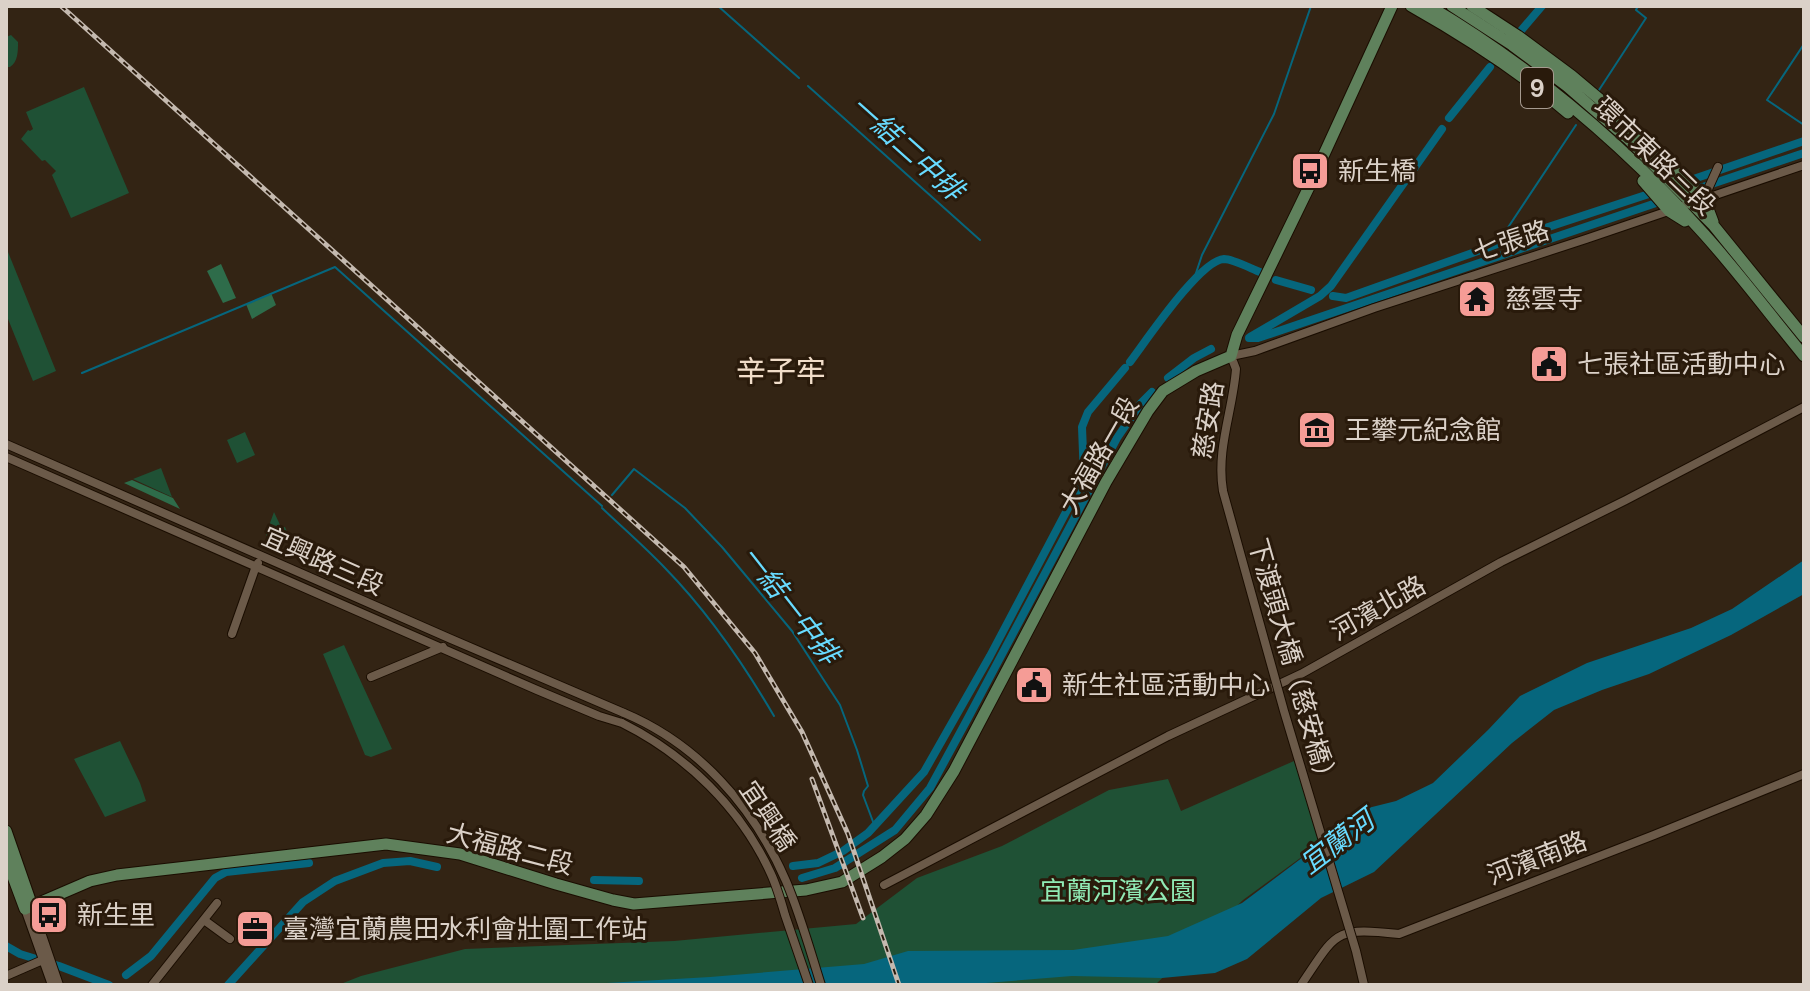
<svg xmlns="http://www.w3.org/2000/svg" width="1810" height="991" viewBox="0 0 1810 991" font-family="'DM Sans','Noto Sans TC',sans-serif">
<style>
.green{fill:#1f5135}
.forest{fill:#2e6c4a}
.water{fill:#06667d}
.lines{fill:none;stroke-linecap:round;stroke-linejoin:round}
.stream{stroke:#06667d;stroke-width:2}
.canal{stroke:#06667d;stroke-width:8}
.minor-casing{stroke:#1a0d01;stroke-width:10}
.major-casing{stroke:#1a0d01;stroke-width:13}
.minor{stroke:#6b5a49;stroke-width:8}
.major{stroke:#5f815c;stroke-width:11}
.rail-casing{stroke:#c4b9af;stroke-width:5}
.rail{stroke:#291a0b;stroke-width:2;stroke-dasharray:6;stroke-linecap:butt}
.minor-bridge-casing{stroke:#1a0d01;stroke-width:10;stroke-linecap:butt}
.minor-bridge{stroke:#6b5a49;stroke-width:8}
.labels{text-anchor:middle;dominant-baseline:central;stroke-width:6;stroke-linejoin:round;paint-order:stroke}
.shield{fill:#291a0b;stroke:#a69a8f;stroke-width:2}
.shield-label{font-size:24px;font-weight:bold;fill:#dbd1c8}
.street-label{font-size:26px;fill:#dbd1c8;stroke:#291a0b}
.poi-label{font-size:26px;fill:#dbd1c8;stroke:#291a0b;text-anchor:start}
.park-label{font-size:26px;fill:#90eab5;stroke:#291a0b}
.water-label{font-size:28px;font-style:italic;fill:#68dbff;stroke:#291a0b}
.quarter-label{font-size:30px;fill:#f1ddc9;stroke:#291a0b}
</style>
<rect width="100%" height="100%" fill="#332414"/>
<path class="green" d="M11 35 18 42C18 51 18 62 10 67H6V37Z
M84 87 129 193 71 218 52 175 56 171 45 160 42 161 21 139 28 130 30 131 33 129 26 112Z
M6 247 56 371 33 381 6 314Z
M245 432 255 455 237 463 227 440Z
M161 468 172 497 133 479Z
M274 512 281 527H285L289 536 270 544 266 534Z
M344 645 392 749 371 757 365 755 323 654Z
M120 741 140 783 146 801 105 817 74 759Z
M1294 761 1322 842 1243 900 1155 985H338L361 976 465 949 674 941 856 924 917 878 1002 846 1109 790 1168 779 1181 811Z"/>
<path class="forest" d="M221 264 236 298 223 303 207 271Z
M271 293 276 305 252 319 246 304Z
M132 480 173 498 180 509 124 483Z"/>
<path class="water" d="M1804 560V594L1731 635 1649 674 1602 690 1554 710 1512 743 1374 872 1321 898 1247 959 1215 973 1162 978 1072 976 961 985H923L916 983 908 985H572L710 977 864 964 908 951 1073 950 1168 936 1242 903 1368 808 1396 801 1433 783 1488 730 1520 696 1587 663 1691 628 1732 609Z"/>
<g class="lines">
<path class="stream" d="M718 6 799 78
M1804 44 1767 100 1804 125
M808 86 980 240
M1599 90 1646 18 1636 10 1638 6
M1506 241 1503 235 1576 125
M1194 279 1202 255 1274 114 1311 6
M82 373 335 267 602 506
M612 495 634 469 685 508 722 547 792 631 840 705 857 750 868 786 864 791 863 795 875 827
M602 508C623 528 645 547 665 568 708 612 743 663 774 716"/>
<path class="canal" d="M1519 33 1542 6
M1449 118 1490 67
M1682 183 1804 141
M1679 195 1804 153
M1276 280 1311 290
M1333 296 1346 298 1506 241 1658 191
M1250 337 1320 296 1331 286 1442 129
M1249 338H1258L1662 201
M1130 362C1146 341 1200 260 1224 259 1233 259 1252 269 1260 272
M1168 378 1194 358 1211 349
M793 866 818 863 843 851 868 833 924 772 990 656 1084 478 1082 427 1088 412 1125 368
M802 878 835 868 895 830 930 788 968 718 1117 438 1141 403 1152 392
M594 880 639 881
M6 946 20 954 59 966 109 985
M126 975 151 956 215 878 226 872 309 863
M228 985 303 902 335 881 383 863 410 861 437 867"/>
<defs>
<path id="minor" d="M1704 198 1718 167
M6 444 451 639 624 713
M6 457 537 690 599 716 622 723
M1223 491C1216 449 1233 410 1236 369L1231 356 1255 351 1374 308 1586 239 1804 165
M232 634 256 566 258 563
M371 677 443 647
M884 885 1168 736 1301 674 1501 562 1626 500 1804 407
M32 906 59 985
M25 909 52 985
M204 920 230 939
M6 976 45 959
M152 985 217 903
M1301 985C1337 932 1333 927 1399 934L1654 835 1804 774"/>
<path id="major" d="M1411 6C1466 37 1520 72 1568 113
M1429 6C1532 67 1624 145 1704 234 1739 273 1771 316 1804 356
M1452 6 1512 45 1567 86 1627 138 1714 226 1804 337
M1472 6 1518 36 1572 76 1603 102 1704 198 1713 222
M1643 181 1669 211 1685 221
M6 831 32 906
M6 858 25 909 90 881 117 875 386 844 460 854 556 884 613 900 634 904 806 890 842 882 882 857 905 839 926 815 954 771 1106 482 1148 411 1163 391 1196 371 1231 356 1237 335 1309 187 1392 6"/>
</defs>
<use href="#minor" class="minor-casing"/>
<use href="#major" class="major-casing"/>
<use href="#minor" class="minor"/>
<use href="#major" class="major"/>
<defs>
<path id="rail" d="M61 6 684 567 755 653 802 732 848 834 899 985
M812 779 863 918"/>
</defs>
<use href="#rail" class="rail-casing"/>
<use href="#rail" class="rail"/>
<defs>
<path id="minor-bridge" d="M1223 491 1284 711 1356 951 1364 985
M624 713C698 744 754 807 786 881 800 914 810 950 821 985
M622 723C686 755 741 808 771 874 777 887 781 901 785 915 793 938 801 962 809 985"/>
</defs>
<use href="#minor-bridge" class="minor-bridge-casing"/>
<use href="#minor-bridge" class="minor-bridge"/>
</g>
<defs>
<symbol id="bus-square" viewBox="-11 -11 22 22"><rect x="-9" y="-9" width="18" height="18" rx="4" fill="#f59c96" stroke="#291a0b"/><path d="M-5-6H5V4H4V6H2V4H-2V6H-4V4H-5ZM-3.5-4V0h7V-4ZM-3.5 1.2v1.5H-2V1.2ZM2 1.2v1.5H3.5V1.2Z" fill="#111"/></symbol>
<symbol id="temple-square" viewBox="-11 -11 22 22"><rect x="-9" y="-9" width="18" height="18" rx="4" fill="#f59c96" stroke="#291a0b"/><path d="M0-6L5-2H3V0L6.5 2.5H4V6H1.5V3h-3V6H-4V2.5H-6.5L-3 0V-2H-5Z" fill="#111"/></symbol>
<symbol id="civic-square" viewBox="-11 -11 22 22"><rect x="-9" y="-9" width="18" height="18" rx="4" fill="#f59c96" stroke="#291a0b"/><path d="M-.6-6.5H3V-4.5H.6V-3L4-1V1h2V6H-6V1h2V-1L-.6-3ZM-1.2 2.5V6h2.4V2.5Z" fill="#111"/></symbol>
<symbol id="museum-square" viewBox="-11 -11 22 22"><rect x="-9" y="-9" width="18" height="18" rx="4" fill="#f59c96" stroke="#291a0b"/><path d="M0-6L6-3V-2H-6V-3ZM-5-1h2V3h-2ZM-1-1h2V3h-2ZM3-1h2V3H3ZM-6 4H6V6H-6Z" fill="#111"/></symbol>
<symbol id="office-square" viewBox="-11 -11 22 22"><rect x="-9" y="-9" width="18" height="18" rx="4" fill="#f59c96" stroke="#291a0b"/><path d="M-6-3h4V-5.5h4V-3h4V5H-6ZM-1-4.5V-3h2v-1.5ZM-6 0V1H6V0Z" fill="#111"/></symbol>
</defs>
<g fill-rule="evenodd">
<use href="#bus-square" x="1288" y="149" width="44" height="44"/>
<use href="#temple-square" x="1455" y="277" width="44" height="44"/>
<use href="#civic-square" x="1527" y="342" width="44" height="44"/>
<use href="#museum-square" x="1295" y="408" width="44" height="44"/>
<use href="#civic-square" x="1012" y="663" width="44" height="44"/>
<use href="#bus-square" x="27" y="893" width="44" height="44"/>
<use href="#office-square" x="233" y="907" width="44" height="44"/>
</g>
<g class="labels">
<rect class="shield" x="1521" y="68" width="32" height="40" rx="6"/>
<g class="shield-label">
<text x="1537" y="88">9</text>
</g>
<g class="street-label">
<text transform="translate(1655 156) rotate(44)">環市東路三段</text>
<text transform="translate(1511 241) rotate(-18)">七張路</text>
<text transform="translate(1208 420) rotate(-81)">慈安路</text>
<text transform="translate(1099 455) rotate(-60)">大福路一段</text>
<text transform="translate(323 561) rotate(24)">宜興路三段</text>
<text transform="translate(1378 608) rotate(-29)">河濱北路</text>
<text transform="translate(1293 664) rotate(74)">下渡頭大橋（慈安橋）</text>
<text transform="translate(768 816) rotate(56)">宜興橋</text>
<text transform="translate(510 849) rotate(15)">大福路二段</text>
<text transform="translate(1537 858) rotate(-21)">河濱南路</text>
</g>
<g class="poi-label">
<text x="1338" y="171">新生橋</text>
<text x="1505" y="299">慈雲寺</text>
<text x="1577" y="364">七張社區活動中心</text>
<text x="1345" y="430">王攀元紀念館</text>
<text x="1062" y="685">新生社區活動中心</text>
<text x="77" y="915">新生里</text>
<text x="283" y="929">臺灣宜蘭農田水利會壯圍工作站</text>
</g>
<g class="park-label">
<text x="1118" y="891">宜蘭河濱公園</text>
</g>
<g class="water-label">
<text transform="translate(907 148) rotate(42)">一結二中排</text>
<text transform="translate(790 605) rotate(52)">一結一中排</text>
<text transform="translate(1337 842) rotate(-37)">宜蘭河</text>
</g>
<g class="quarter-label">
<text x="781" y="371">辛子牢</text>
</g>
</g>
<rect width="1810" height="991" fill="none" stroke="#dbd1c8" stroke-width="16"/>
</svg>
